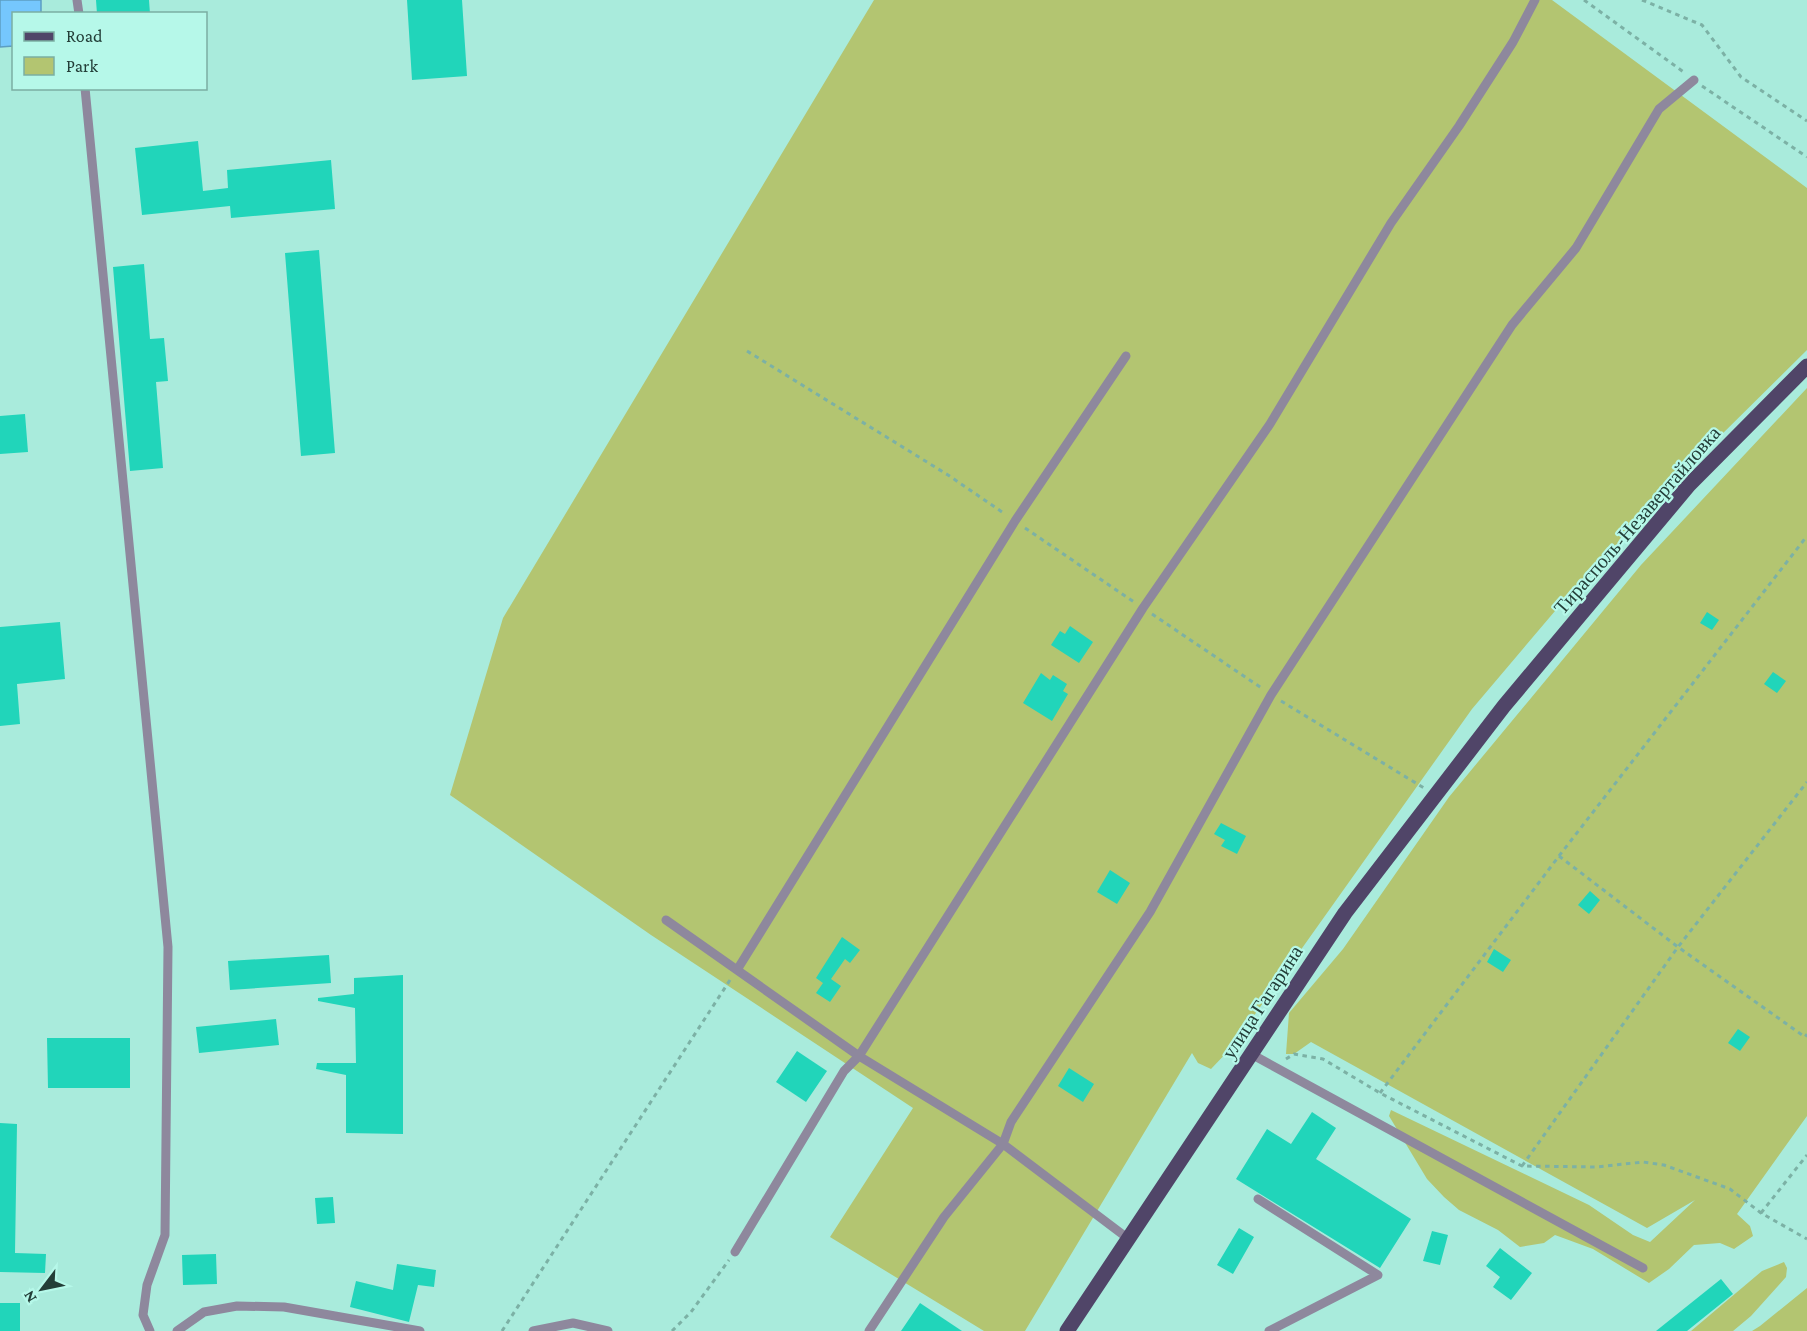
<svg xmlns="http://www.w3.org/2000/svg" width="1807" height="1331" viewBox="0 0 1807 1331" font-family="'Crimson Pro',serif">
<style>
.green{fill:#b3c571}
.water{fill:#75c7fd;stroke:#5c9ec2;stroke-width:1.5}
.building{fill:#21d5ba}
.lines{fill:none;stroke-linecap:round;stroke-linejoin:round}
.path{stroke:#7cb1a5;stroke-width:3;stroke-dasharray:4.5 4.5;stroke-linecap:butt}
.service{stroke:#8e889d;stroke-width:9}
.primary{stroke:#504568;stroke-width:15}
.labels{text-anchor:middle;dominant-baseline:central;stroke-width:4.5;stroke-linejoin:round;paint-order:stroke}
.street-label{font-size:20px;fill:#233e38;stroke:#b6f8e9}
</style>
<rect width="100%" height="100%" fill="#a9ebdc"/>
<path class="green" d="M874 0H1552L1807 188V350L1709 447 1555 611 1472 709 1231 1048 1211 1069 1198 1063 1192 1053 1025 1331H984L830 1237 913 1108 651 935 450 795 503 618Z
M1807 388V1116L1737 1214 1750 1226 1753 1236 1734 1249 1720 1243 1694 1245 1669 1269 1649 1283 1593 1249 1555 1235 1544 1243 1520 1247 1498 1230 1459 1210 1444 1197 1427 1179 1389 1116 1391 1110 1589 1205 1633 1235 1650 1242 1695 1200 1647 1228 1311 1042 1294 1054H1286L1289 1013 1343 949 1449 797 1641 565Z
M1784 1262 1787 1268 1786 1277 1751 1316 1733 1331H1691L1762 1271Z
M1807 1288V1331H1752L1760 1326Z"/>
<path class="water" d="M0 0H41V13L14 14 13 46 0 47Z"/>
<path class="building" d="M96 0H149L150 14H97Z
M407 0H462L467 76 412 80Z
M198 141 203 191 228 188 227 170 331 160 335 209 231 218 230 206 142 215 135 148Z
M319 250 335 453 301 456 285 253Z
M144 264 150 339 164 338 168 381 156 382 163 468 130 471 113 267Z
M25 414 28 452 0 454V416Z
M1707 612 1719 620 1712 630 1700 623Z
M60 622 65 679 17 684 20 724 0 726V627Z
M1070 626 1093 642 1079 663 1051 645 1060 631 1065 634Z
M1773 672 1786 681 1777 693 1764 684Z
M1041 673 1050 680 1053 675 1067 684 1063 691 1068 694 1052 721 1023 703Z
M1221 823 1246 836 1237 854 1221 846 1225 840 1214 834Z
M1110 870 1130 883 1117 904 1097 892Z
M1590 891 1600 900 1589 914 1578 905Z
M842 937 860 950 850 963 845 959 831 979 841 986 830 1002 816 993 823 983 816 978Z
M1494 949 1511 960 1503 972 1487 962Z
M329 955 331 983 230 990 228 961Z
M403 975V1134L346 1133V1075L316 1069 317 1063H356L355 1008 318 1001V998L354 994V978Z
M276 1019 279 1045 199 1053 196 1027Z
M1738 1029 1750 1037 1740 1051 1728 1043Z
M47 1038H130V1088H48Z
M797 1051 827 1071 806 1102 776 1082Z
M1069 1068 1094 1084 1083 1102 1058 1086Z
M1312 1112 1336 1128 1316 1159 1411 1219 1380 1268 1236 1179 1267 1129 1291 1144Z
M0 1123 17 1124 15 1253 46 1254 45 1273 0 1272Z
M333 1197 335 1223 317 1224 315 1198Z
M1239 1228 1254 1237 1233 1274 1217 1265Z
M1432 1231 1448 1235 1440 1265 1423 1261Z
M1500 1248 1532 1273 1511 1300 1493 1287 1500 1277 1486 1266Z
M216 1254 217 1284 183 1285 182 1255Z
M397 1264 436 1270 434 1287 418 1285 409 1322 350 1307 356 1281 393 1290Z
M1721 1279 1733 1294 1687 1331H1656Z
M0 1303H20V1331H0Z
M920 1303 962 1331H901Z"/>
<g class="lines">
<path class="path" d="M1584 0 1685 73
M1642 0 1702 25 1741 77 1807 121
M1702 86 1807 157
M747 351 948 475 1005 514
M1025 528 1134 602
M1152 614 1263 689
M1281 701 1424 788
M1559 856 1678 947 1805 1037 1807 1034
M1286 1059 1294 1054 1323 1059 1380 1093 1522 1166 1597 1167 1643 1162 1664 1165 1730 1189 1761 1213 1807 1239
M1380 1093 1559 856 1807 536
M1522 1166 1678 947 1807 782
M1761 1213 1807 1155
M502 1331 730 980
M672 1331 691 1312 729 1260"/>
<path class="service" d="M77 0 79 14
M85 88 168 947 165 1235 147 1285 143 1315 150 1331
M666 920 859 1056 1003 1144 1130 1240
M737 970 1015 521 1126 356
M1253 1055 1643 1268
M1258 1199 1378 1275 1269 1331
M735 1252 844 1071 859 1056 1143 608 1270 424 1391 223 1459 126 1513 42 1535 0
M177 1331 204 1312 237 1306 284 1307 420 1331
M533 1331 573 1323 608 1331
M869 1331 944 1217 1003 1144 1011 1122 1150 912 1271 695 1512 325 1576 248 1659 109 1694 80"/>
<path class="primary" d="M1067 1331 1345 913 1504 706 1689 485 1807 366"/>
</g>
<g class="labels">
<g class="street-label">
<text transform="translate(1637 520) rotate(-49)">Тирасполь-Незавертайловка</text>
<text transform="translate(1262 1002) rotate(-57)">улица Гагарина</text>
</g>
</g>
<rect x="12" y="12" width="195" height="78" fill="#b6f8e9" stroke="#7baea2" stroke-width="1.5"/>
<rect x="24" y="32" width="30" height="9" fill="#504568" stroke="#7baea2" stroke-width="1.5"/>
<text x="66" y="42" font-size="18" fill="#233e38">Road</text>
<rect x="24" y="57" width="30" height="18" fill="#b3c571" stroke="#7baea2" stroke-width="1.5"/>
<text x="66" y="72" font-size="18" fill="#233e38">Park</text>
<g transform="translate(42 1289) rotate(238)" stroke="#b6f8e9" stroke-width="4.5" paint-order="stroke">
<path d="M0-4.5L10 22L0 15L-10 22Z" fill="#233e38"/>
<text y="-9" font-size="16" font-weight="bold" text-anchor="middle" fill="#233e38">N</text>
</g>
</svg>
